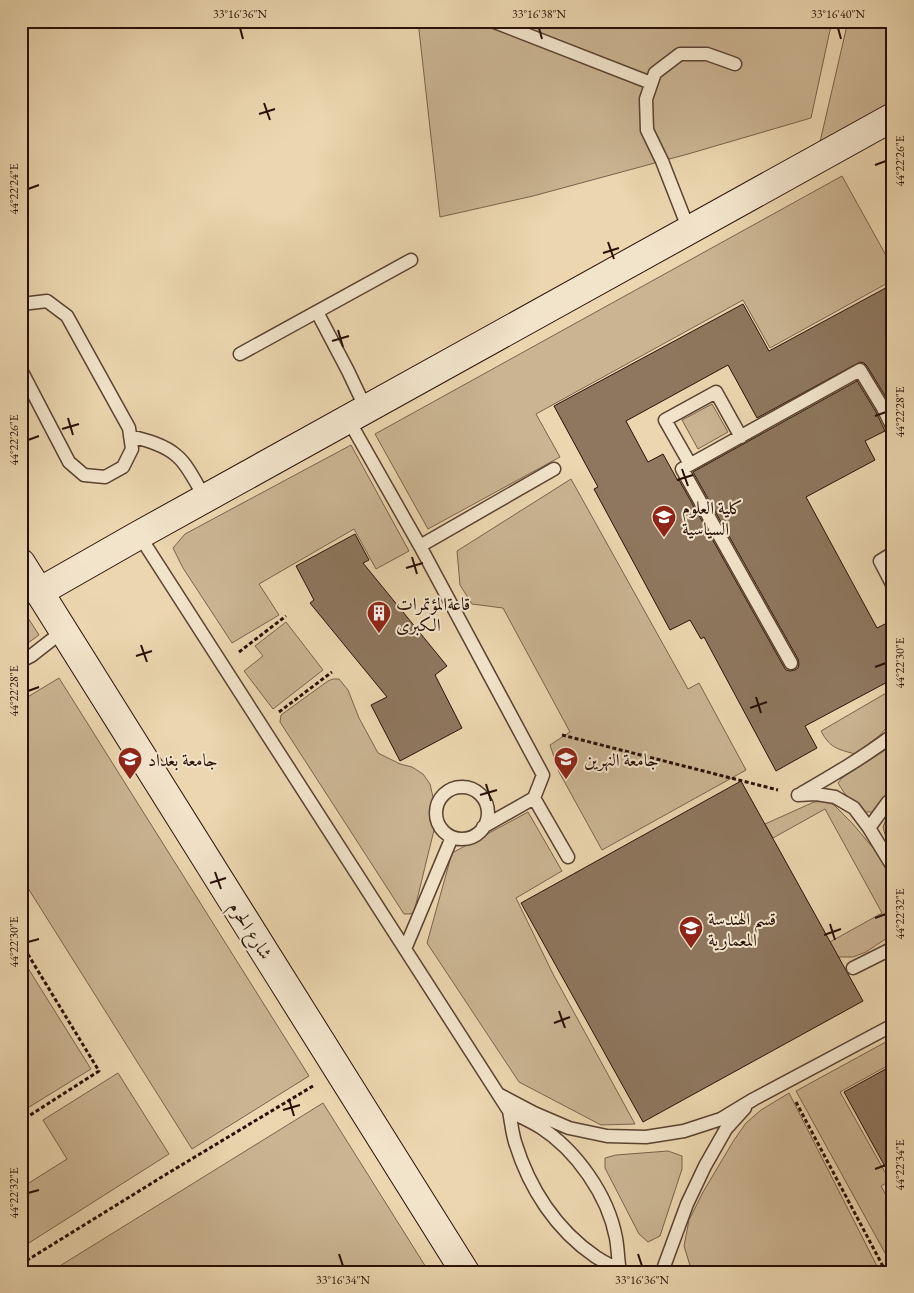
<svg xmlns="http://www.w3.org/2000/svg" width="914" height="1293" viewBox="0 0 914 1293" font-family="'EB Garamond',Amiri,serif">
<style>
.green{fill:#cab492;stroke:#7a624c}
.building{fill:#8e775e;stroke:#291007}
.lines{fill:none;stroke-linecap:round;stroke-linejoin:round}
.lane-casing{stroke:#5a4231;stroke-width:15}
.secondary-casing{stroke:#291007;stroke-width:30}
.path{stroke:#291007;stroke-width:3;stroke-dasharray:4 2.5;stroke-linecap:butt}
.lane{stroke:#f2e4cb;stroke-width:12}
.secondary{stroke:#f2e4cb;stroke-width:28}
.ticks{fill:none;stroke:#291007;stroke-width:2}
.labels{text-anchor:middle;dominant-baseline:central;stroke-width:4;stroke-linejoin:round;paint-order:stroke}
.poi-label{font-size:18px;fill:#291007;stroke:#f2e4cb;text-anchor:start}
.street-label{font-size:18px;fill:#291007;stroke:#f2e4cb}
.neatline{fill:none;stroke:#291007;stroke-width:2}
.ticks-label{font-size:12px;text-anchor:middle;fill:#291007}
</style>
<rect width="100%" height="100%" fill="#ebd6af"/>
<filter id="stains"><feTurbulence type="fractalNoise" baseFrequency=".004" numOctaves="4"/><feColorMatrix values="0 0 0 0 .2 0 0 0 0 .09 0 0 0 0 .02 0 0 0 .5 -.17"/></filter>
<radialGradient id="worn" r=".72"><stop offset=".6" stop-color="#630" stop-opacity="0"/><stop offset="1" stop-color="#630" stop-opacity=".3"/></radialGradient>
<path class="green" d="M418 21H832L811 118 688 154 533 196 440 217Z
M848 21H893V102L820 142Z
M842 176 893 268V280L770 348 743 300 536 414 560 457 428 529 375 434Z
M712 404 728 432 698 449 682 420Z
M351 445 409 551 376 569 354 529 259 584 279 615 232 643 183 568 173 548 185 534Z
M571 479 688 689 699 683 746 770 602 850 559 772 550 745 570 732 503 608 472 604 460 585 457 551Z
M21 607 39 635 21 648Z
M286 622 323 670 273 709 244 671 263 656 255 646Z
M59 678 309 1076 192 1149 21 877V701Z
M333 679H339L348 690 359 718 378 753 400 764 412 767 423 774 430 784 433 797 431 809 435 826 414 912 410 914H404L280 722 281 715 328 681Z
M893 689V720L880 735 855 754C837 749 830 748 821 731Z
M893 745V791L874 812C873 812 866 812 865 812 854 808 844 793 838 783L842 778Z
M826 801 834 805 852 823 874 849 893 877V934L866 952 853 957H838L830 942 882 913 825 809 773 838 765 824 814 802Z
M893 808V851L886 838 883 827 889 812Z
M528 812 562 871 516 898 553 974 635 1124 601 1125 519 1082 427 943 452 853Z
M21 957 91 1069 21 1112Z
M893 1038V1071L889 1065 840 1092 890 1181 881 1186 893 1208V1249L885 1253 796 1091Z
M118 1073 169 1154 21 1248V1188L67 1159 43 1120Z
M789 1093 880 1272H692L684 1246 689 1220 703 1192 734 1140 746 1123 761 1110Z
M323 1103 429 1272H50Z
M668 1151 682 1156V1169L660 1236 648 1242 639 1234 605 1168V1158L616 1155Z"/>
<path class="building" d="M893 284V409L867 366 864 363 860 362 757 418 728 365 626 421 648 462 663 454 678 481 679 480 784 667 786 670 790 671 795 670 798 668 799 664 798 659 693 472 857 381 876 412 885 431 865 441 875 460 806 497 877 628 893 620V679L805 726 817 748 776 771 704 637 701 639 690 620 670 630 594 489 598 487 554 406 743 304 769 351Z
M355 534 369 560 363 563 447 666 435 675 462 728 400 761 371 705 387 697 310 603 314 600 296 566Z
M741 781 863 1001 643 1122 521 903Z
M893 1065V1181L844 1092Z"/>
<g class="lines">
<defs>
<path id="lane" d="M492 21 651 83
M689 230 662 161 647 130 646 99 655 73 680 54H707L735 64
M21 306 22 304 47 301 67 316 129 428 132 449 123 467 105 477 84 475 69 462 21 370
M317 312 348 371 366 409
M240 354 411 260
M348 419 420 546 554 469
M130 436C146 440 165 445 177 456 188 465 197 485 205 498
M690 464 665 420 716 392 741 437
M139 535 509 1111C511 1121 512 1132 515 1142 529 1188 556 1230 596 1257 604 1262 612 1266 620 1271
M420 546 543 775 534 798
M893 553 880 561 893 586
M21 661 31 656 63 631
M791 663 682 469 860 370 883 408 893 428
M436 813a26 26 0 1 1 52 0a26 26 0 1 1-52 0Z
M802 793C833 775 864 757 893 735
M798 795 816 794 835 797 854 808 869 828 893 867
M483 827 534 798 568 857
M869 828 888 802 893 798
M405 949 452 837
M853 968 893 948
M500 1095 534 1113 569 1128 607 1136 646 1137 684 1131 721 1119 754 1099 893 1025
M509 1111C519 1116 530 1121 540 1127 576 1150 608 1195 616 1238 618 1249 618 1261 620 1272
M662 1272 687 1204 705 1166 726 1129 745 1108"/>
<path id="secondary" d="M21 563 465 1272
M39 592 139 535 893 117"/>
</defs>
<use href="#lane" class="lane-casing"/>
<use href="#secondary" class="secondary-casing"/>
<path class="path" d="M239 652 286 616
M279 712 332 672
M562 735 778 790
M21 943 99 1071 21 1121
M796 1102 886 1272
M21 1264 165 1175 313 1086"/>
<use href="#lane" class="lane"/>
<use href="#secondary" class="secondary"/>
</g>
<path class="ticks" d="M240 28 243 39M539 28 542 39M838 28 841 39M264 103 270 120M259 114 275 109M875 165 886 161M28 189 39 185M608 242 614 259M603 253 619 248M338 330 343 347M332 341 349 336M875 416 886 412M68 418 73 435M62 429 79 424M28 440 39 436M682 469 688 486M677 480 693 475M412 557 417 574M406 568 423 563M141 645 147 662M136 656 152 651M875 667 886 663M28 691 39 687M756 697 761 713M750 708 767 702M486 784 491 801M480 795 497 790M215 872 221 889M210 883 226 878M875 918 886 914M830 924 835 940M824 935 841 929M28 942 39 939M559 1011 565 1028M554 1023 570 1017M289 1099 294 1116M283 1110 300 1105M875 1169 886 1165M28 1193 39 1190M339 1254 343 1266M638 1254 642 1266"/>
<defs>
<symbol id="university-pin" viewBox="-11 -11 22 30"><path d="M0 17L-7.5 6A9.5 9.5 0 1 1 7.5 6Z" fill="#8f2418" stroke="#f2e4cb"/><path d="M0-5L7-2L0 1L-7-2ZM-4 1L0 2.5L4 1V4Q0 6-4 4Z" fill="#fff"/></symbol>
<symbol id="building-pin" viewBox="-11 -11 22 30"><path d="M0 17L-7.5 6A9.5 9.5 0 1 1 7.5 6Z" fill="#8f2418" stroke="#f2e4cb"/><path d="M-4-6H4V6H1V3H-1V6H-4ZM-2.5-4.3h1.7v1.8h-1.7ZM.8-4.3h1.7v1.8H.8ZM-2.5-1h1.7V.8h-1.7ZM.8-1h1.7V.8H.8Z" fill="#fff"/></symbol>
</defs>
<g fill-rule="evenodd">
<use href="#university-pin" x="650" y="503" width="28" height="38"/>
<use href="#building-pin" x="365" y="599" width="28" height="38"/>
<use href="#university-pin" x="116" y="745" width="28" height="38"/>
<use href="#university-pin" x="552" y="745" width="28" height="38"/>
<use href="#university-pin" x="677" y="914" width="28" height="38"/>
</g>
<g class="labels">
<g class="poi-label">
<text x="682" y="507">كلية العلوم<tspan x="682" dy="21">السياسية</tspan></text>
<text x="396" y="603">قاعةالمؤتمرات<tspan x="396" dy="21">الكبرى</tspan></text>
<text x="148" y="759">جامعة بغداد</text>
<text x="584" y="759">جامعة النهرين</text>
<text x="708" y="918">قسم الهندسة<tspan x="708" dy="21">المعمارية</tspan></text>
</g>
<g class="street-label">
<text transform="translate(251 930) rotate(58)">شارع الحرم</text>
</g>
</g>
<rect width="914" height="1293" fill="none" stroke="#ebd6af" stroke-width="55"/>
<rect x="28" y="28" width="858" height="1238" class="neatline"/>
<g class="ticks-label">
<text x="240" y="18">33°16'36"N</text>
<text x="539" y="18">33°16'38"N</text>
<text x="838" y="18">33°16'40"N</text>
<text transform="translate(900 161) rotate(-90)" y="4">44°22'26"E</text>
<text transform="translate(14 189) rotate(-90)" y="4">44°22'24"E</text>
<text transform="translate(900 412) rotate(-90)" y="4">44°22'28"E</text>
<text transform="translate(14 440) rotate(-90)" y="4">44°22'26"E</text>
<text transform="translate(900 663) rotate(-90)" y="4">44°22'30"E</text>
<text transform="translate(14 691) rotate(-90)" y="4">44°22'28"E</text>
<text transform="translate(900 914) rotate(-90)" y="4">44°22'32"E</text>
<text transform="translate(14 942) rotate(-90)" y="4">44°22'30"E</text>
<text transform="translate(900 1165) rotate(-90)" y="4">44°22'34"E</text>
<text transform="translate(14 1193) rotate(-90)" y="4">44°22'32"E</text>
<text x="343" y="1284">33°16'34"N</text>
<text x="642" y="1284">33°16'36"N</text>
</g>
<rect width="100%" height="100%" filter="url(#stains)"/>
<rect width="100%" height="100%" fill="url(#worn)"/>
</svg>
